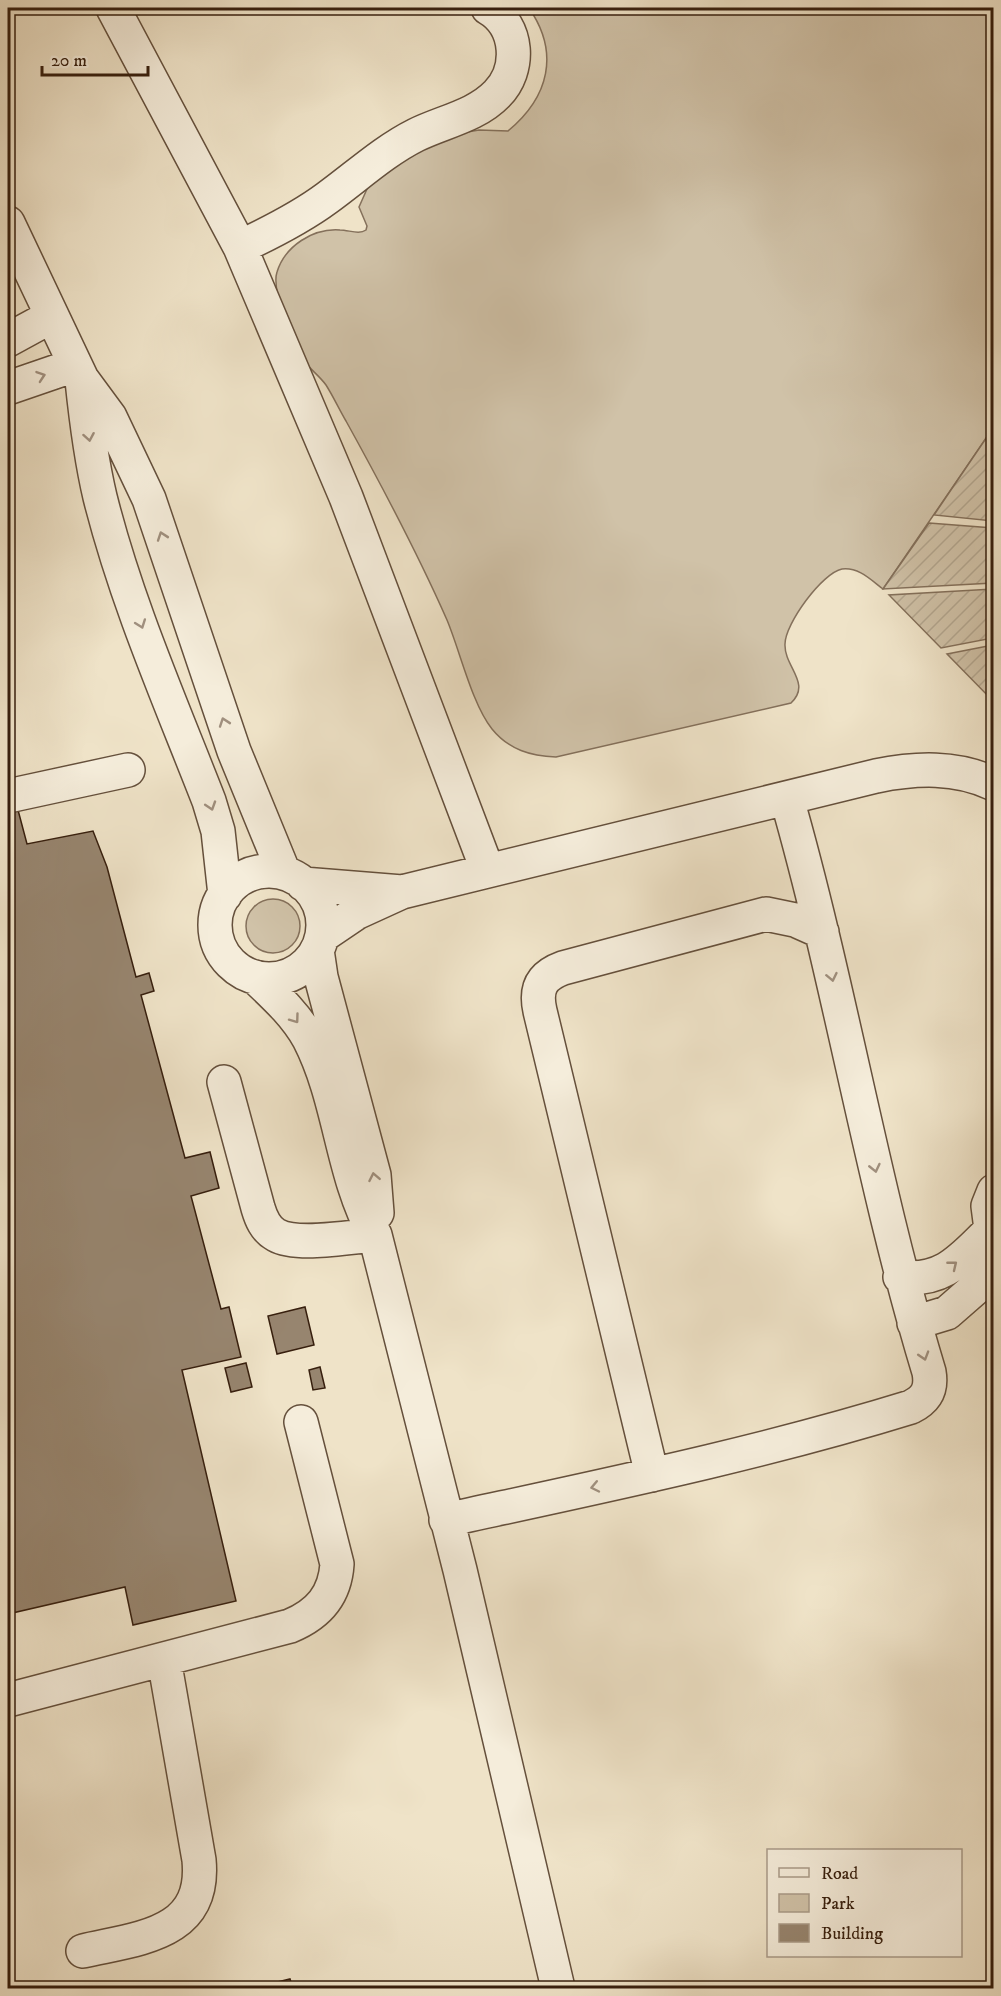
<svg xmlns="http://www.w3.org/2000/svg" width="1001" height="1996" viewBox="0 0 1001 1996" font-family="'IM FELL DW Pica',serif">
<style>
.green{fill:#d0c2a8;stroke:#84705b;stroke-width:1.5}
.garden{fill:url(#garden-furrows);stroke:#84705b;stroke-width:1.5}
.building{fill:#97856f;stroke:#371f0e;stroke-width:1.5}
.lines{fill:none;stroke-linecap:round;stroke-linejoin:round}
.minor-casing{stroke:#65503c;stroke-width:36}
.minor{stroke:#f5eddb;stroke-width:33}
.oneway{stroke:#a0907f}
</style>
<defs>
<pattern id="garden-furrows" width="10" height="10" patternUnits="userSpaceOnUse" patternTransform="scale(1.5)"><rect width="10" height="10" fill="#d0c2a8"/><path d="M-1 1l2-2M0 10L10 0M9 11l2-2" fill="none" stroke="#b3a68f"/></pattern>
</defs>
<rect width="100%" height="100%" fill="#efe3c8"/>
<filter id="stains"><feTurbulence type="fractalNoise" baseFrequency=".00333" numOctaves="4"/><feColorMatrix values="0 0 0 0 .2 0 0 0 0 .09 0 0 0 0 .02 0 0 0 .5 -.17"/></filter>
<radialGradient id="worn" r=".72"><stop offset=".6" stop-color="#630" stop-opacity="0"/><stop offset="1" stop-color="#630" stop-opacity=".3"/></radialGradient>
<path class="green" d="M529 8H993V428L883 589C871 580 859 567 842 569 822 573 785 624 785 644 784 667 812 683 791 703L556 757C531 756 509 750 492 729 472 704 460 651 447 620 417 552 382 486 346 421 339 409 333 396 326 385 319 375 308 368 302 358 292 341 271 290 277 272 285 246 313 228 340 230 349 230 359 235 366 230L367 226 359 207 371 180 387 166 450 135 479 130 508 131C549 97 560 53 529 8Z
M246 926a27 27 0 1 1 54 0a27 27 0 1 1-54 0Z"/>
<path class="garden" d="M993 428V521L934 515Z
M929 523 993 528V583L883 589Z
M993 589V638L941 648 889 595Z
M993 645H994L993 701 947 654Z"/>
<path class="building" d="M18 810 27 844 93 831 107 867 136 977 149 973 154 991 141 995 185 1158 210 1152 219 1188 191 1196 221 1309 229 1307 241 1357 182 1370 236 1601 133 1625 125 1587 8 1614V813Z
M305 1307 314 1345 277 1354 268 1316Z
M246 1363 252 1387 231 1392 225 1368Z
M320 1367 325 1388 313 1390 309 1370Z
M290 1979 293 1988H270L269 1984Z"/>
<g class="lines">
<defs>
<path id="minor" d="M113 8 240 247 346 497 487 869
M8 223 82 379 110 417 149 499 234 751 284 873
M240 247C270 233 300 218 327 198 356 177 384 151 416 135 442 122 476 116 497 94 521 70 519 26 488 8
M8 340 52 316
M82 380C86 419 91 459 100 497 126 601 170 701 209 801L218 831 225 895
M8 388 75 365
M8 796 128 770
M215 925a54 54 0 1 1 108 0a54 54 0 1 1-108 0Z
M303 884 402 892
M322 936 356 913 402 892 876 776C916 768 956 766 994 784
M317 950 321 977 374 1175 377 1213
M255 977C275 996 296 1015 309 1039 341 1101 341 1174 375 1235L460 1570 558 1988
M224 1082 258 1208C261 1218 265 1229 276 1235 297 1247 350 1237 375 1235
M991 1229 988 1206 994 1191
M900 1277C946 1283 964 1255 994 1227
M914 1323 947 1313 994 1272
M652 1475 540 1011C535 989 541 976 563 968L766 914 795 920 822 932
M446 1520C602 1486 759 1454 911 1407 927 1399 932 1389 929 1372 872 1184 841 988 787 799
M8 1700 290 1626C319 1614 335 1595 337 1564L301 1422
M83 1951C139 1938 206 1935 199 1860L164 1659"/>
</defs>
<use href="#minor" class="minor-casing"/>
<use href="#minor" class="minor"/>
</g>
<defs><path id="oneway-chevron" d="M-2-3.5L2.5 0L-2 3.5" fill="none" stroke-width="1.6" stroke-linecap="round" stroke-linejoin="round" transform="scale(1.5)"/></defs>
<g class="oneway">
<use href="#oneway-chevron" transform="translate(41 376) rotate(-19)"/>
<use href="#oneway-chevron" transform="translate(89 437) rotate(80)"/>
<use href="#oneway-chevron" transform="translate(162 536) rotate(-109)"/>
<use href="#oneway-chevron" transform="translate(141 624) rotate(70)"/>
<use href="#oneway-chevron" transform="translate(224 722) rotate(-109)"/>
<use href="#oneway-chevron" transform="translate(211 806) rotate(72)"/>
<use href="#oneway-chevron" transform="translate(832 977) rotate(78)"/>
<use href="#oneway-chevron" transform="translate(295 1019) rotate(54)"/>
<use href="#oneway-chevron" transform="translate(875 1168) rotate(77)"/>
<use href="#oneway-chevron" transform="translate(374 1177) rotate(-101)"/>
<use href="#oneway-chevron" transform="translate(953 1265) rotate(-39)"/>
<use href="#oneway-chevron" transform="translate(924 1356) rotate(73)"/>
<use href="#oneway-chevron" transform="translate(595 1487) rotate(168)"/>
</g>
<rect width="1001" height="1996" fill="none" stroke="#efe3c8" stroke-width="30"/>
<rect x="9" y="9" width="983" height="1978" fill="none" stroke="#371f0e" stroke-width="3"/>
<rect x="15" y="15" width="971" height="1966" fill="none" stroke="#371f0e" stroke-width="1.5"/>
<rect x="767" y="1849" width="195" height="108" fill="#f5eddb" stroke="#a99b89" stroke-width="1.5"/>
<rect x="779" y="1868" width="30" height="9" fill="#f5eddb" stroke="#a99b89" stroke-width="1.5"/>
<text x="821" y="1879" font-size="18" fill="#371f0e">Road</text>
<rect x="779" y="1894" width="30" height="18" fill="#d0c2a8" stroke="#a99b89" stroke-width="1.5"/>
<text x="821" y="1909" font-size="18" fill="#371f0e">Park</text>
<rect x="779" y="1924" width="30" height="18" fill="#97856f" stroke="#a99b89" stroke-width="1.5"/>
<text x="821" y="1939" font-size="18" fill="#371f0e">Building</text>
<path d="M42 66v9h106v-9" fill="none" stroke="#371f0e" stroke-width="3"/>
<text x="51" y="66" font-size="18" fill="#371f0e" stroke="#f5eddb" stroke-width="4.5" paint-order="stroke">20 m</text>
<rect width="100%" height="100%" filter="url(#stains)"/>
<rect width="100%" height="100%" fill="url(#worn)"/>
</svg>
